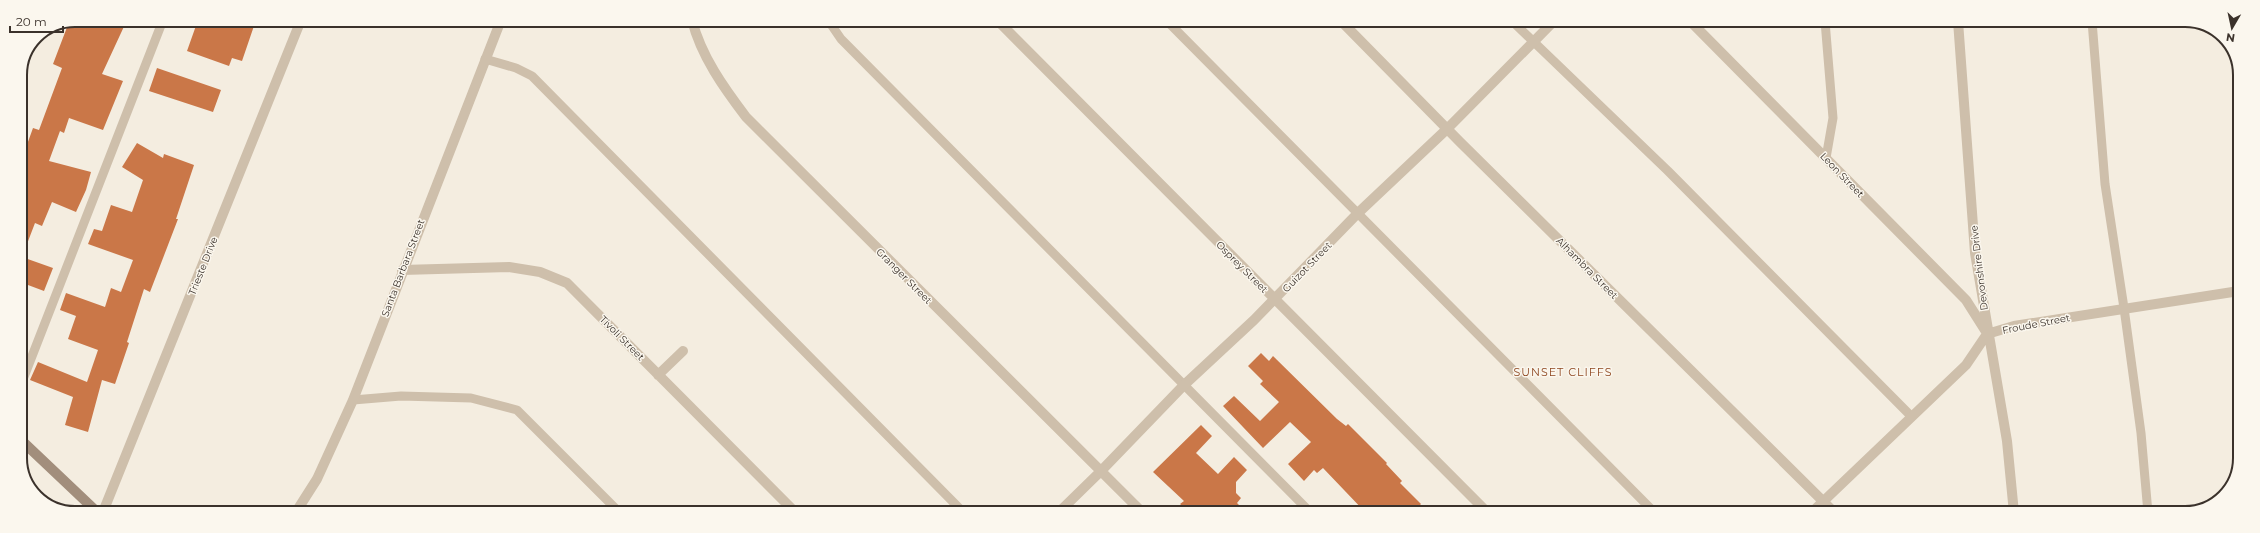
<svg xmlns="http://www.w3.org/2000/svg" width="2260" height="533" viewBox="0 0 2260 533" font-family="Montserrat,sans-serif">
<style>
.building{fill:#ca7748}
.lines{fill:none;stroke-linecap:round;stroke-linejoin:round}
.service{stroke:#cebfab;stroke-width:9}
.minor{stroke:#cebfab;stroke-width:10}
.tertiary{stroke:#cebfab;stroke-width:10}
.secondary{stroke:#a28e7c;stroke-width:10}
.labels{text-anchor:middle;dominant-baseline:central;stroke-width:3;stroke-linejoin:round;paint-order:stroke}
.street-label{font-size:10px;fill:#3b322b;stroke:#fbf7ee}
.neighbourhood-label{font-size:11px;letter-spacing:1px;fill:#8e4720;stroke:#fbf7ee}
.rim{fill:none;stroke:#3b322b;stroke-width:2}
</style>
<rect width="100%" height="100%" fill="#f4ede0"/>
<path class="building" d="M75 20H127L102 74 123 81 103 130 69 118 64 133 60 131 49 161 91 172 86 190 76 212 52 202 42 226 35 223 22 257 53 268 44 291 20 282V164L33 128 39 130 62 68 53 64 69 22Z
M198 20H256L242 61 232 58 229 66 187 51Z
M157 68 221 90 213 112 149 91Z
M137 143 163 158 164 154 194 165 176 219H178L150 292 144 289 127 342 129 343 115 384 102 380 88 432 65 425 73 397 30 380 38 362 87 382 98 350 68 339 76 316 60 310 66 293 105 307 111 288 121 292 133 260 88 244 94 229 102 231 111 205 132 212 143 180 122 167Z
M1261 353 1269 361 1273 356 1337 419 1346 426 1348 424 1387 463 1386 464 1402 481 1400 483 1421 504 1412 513H1366L1323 468 1317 473 1314 470 1304 481 1288 464 1311 442 1290 422 1263 448 1223 406 1234 396 1260 421 1279 402 1260 384 1263 381 1248 366Z
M1201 425 1212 436 1196 453 1218 474 1234 457 1247 470 1236 482V493L1241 498 1237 503 1247 513 1189 512 1180 504 1184 501 1153 472Z"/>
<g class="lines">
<path class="service" d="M828 20 841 39 1311 513
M1167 21 1655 513
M1512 21 1668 171 1911 416
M1825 21 1833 118 1826 158
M2092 21 2105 184 2124 308 2141 433 2148 513
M485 59 516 68 532 76 963 512
M20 387 163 20
M353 400 401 396 471 398 517 410 619 512"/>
<path class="minor" d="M692 20C701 56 724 88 746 117L1142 512
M997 20 1488 513
M1341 21 1460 142 1835 513
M1690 21 1966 300 1985 330
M1958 21 1975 253 2007 441 2014 513
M402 270 509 267 540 272 567 283 795 512
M658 375 683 351
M103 512 301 20
M1059 512 1101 471 1183 386 1254 320 1358 213 1447 129 1554 21
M1811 513 1966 365 1987 334 2014 326 2239 291"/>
<path class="tertiary" d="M296 512 317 479 353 400 501 20"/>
<path class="secondary" d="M20 439 97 512"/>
</g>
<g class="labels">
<g class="street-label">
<text transform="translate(1842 175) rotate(46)">Leon Street</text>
<text transform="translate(203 266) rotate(-68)">Trieste Drive</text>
<text transform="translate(1242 267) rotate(45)">Osprey Street</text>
<text transform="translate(1307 267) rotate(-46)">Guizot Street</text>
<text transform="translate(403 268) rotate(-69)">Santa Barbara Street</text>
<text transform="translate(1587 268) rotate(45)">Alhambra Street</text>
<text transform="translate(1979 268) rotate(-97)">Devonshire Drive</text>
<text transform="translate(904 276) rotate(45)">Granger Street</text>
<text transform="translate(2036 324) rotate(-11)">Froude Street</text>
<text transform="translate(622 338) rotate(45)">Tivoli Street</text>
</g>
<g class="neighbourhood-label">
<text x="1563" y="372">SUNSET CLIFFS</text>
</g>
</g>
<path d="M0 0H2260V533H0ZM75 27H2185A48 48 0 0 1 2233 75V458A48 48 0 0 1 2185 506H75A48 48 0 0 1 27 458V75A48 48 0 0 1 75 27Z" fill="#fbf7ee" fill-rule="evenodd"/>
<path class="rim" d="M75 27H2185A48 48 0 0 1 2233 75V458A48 48 0 0 1 2185 506H75A48 48 0 0 1 27 458V75A48 48 0 0 1 75 27Z"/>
<g transform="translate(2232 28) rotate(189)" stroke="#fbf7ee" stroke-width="3" paint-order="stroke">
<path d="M0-3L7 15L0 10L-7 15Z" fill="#3b322b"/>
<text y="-6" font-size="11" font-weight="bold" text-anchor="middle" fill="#3b322b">N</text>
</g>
<path d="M10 26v6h53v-6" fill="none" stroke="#3b322b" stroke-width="2"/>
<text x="16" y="26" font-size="12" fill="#3b322b" stroke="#fbf7ee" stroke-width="3" paint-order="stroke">20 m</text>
</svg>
